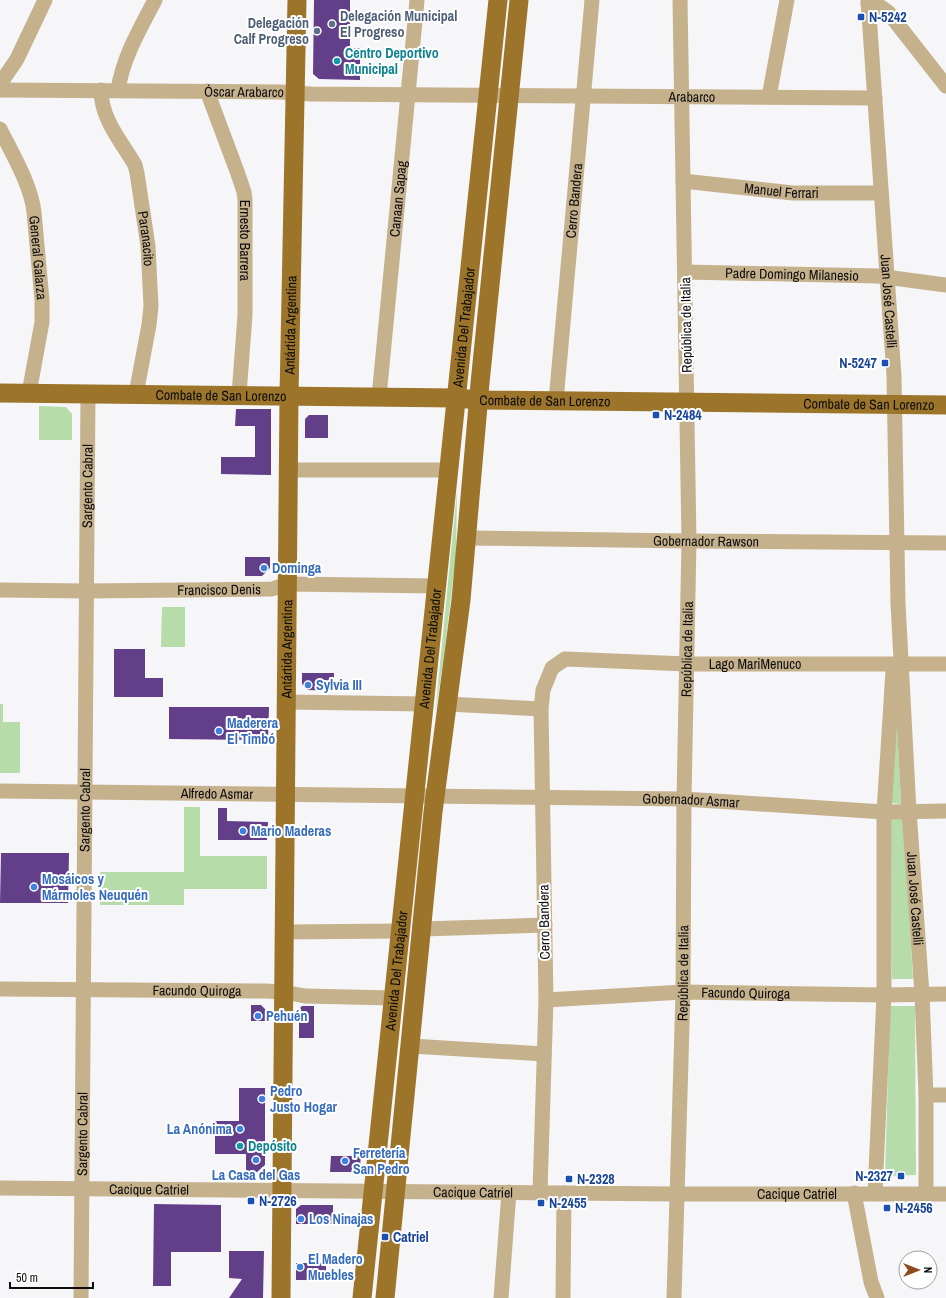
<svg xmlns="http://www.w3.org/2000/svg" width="946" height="1298" viewBox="0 0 946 1298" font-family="'Archivo Narrow',sans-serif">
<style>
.green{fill:#b5dca9}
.building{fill:#623f88}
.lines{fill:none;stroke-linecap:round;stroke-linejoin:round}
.minor{stroke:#c6b18d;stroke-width:15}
.major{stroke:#9c752a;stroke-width:19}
.transit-dot{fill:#1a4fb4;stroke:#fff;stroke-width:1.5}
.service-dot{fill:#5c6f8a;stroke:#fff;stroke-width:1.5}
.culture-dot{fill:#0f9aa8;stroke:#fff;stroke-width:1.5}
.shop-dot{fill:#3f7fe0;stroke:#fff;stroke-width:1.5}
.labels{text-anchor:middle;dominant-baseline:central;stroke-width:4;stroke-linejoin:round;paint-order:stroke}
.service-label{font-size:14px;font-weight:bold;fill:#4e5e75;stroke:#fff;text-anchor:start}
.transit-label{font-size:14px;font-weight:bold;fill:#164399;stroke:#fff;text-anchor:start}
.culture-label{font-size:14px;font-weight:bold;fill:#0d838f;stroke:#fff;text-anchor:start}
.street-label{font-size:14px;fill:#0d0d0e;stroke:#fff}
.shop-label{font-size:14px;font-weight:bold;fill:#366cbe;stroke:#fff;text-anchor:start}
</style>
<rect width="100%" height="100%" fill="#f6f6f9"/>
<path class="green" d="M39 406 66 407 72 414V440H39Z
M457 491 456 554 444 656 435 715Z
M162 607H185V647H161Z
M896 700 901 804 891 803Z
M0 704H3V722H20V773H0Z
M184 807H200V856H267V889H184V905H100V872H184Z
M891 816 903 817 913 979H892Z
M890 1006H915L916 1175 885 1176Z"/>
<path class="building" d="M314 0H350V48H360V80L319 79 313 74Z
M236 409H271V475L221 474V457H255V426H235Z
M309 415H328V438H305V419Z
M245 557H270V568L262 576H245Z
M114 649H145V678H163V697H114Z
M302 673H334V691L308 690 302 684Z
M169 707H269L268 740 169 739Z
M218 808H227V821L268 822 267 840H218Z
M1 853H69L68 903H0Z
M251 1005H261L266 1010V1021H251Z
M302 1006H314V1038H299V1009Z
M239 1088H265V1165L257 1172H246V1154H215V1121H239Z
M331 1156H361L360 1166 352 1172H330Z
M154 1204 221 1205V1252H171V1286H153Z
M301 1205H333V1224H296V1209Z
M229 1251H264L263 1298H229L242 1279 229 1278Z
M296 1263H326V1280H296Z"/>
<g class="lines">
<g class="minor">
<path id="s1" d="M868 0 894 376 898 603 909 811 922 994 926 1095V1194"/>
<path d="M868 4 881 7 888 12 946 86"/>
<path d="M0 84 17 59 45 0"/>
<path id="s2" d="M0 90 280 92 311 94 875 98"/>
<path id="s3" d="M101 90C101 119 121 141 135 165L137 173 148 246 151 306 149 325 136 394"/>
<path d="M118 90C123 57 140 29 155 0"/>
<path id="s4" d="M207 91 238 174 244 192 245 200V315L239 395"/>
<path d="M769 97 787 0"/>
<path id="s5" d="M0 129C12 153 31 185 34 212L42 300V322L29 393"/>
<path id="s6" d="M683 181 793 193H881"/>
<path id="s7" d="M685 272 878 276 946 285"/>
<path id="s8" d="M379 397 417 0"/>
<path id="s9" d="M556 401 592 0"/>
<path d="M288 470H449"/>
<path id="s10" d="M467 538 689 541 946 543"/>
<path id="s11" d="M0 590 86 591 272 589 287 584 437 586"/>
<path d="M286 702 425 704"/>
<path d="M447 704 541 709"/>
<path id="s12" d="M0 791 684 799 884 812 946 811"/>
<path d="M422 929 545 925"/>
<path d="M284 932 400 931"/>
<path id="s13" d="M0 989 265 991 284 992 305 996 393 998"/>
<path id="s14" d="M546 1000 683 992 884 995 946 994"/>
<path d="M411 1046 544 1054"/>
<path d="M926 1095H946"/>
<path id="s15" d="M0 1188 676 1194H946"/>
<path id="s16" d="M540 1192 546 1000 541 709 543 690 552 668 565 659 687 664H946"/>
<path d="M854 1193 871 1282 877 1298"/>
<path d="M875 1193 884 995V812L893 671"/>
<path id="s17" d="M81 1298 88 394"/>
<path d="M501 1298 509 1192"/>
<path d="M563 1298 564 1193"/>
<path id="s18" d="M674 1298 683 992 684 799 689 541 680 0"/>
</g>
<g class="major">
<path id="s19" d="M0 393 456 398 479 400 946 405"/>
<path id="s20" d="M281 1298 289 396 297 0"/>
<path id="s21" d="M362 1298 498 0"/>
<path d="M385 1298 433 812 461 600 480 383 519 0"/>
</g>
</g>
<g class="transit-dot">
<rect x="857" y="13" width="8" height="8" rx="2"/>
<rect x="881" y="359" width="8" height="8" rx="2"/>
<rect x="652" y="411" width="8" height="8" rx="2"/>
<rect x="897" y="1172" width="8" height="8" rx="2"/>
<rect x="565" y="1175" width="8" height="8" rx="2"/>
<rect x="247" y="1197" width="8" height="8" rx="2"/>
<rect x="537" y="1199" width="8" height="8" rx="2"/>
<rect x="883" y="1204" width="8" height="8" rx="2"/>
<rect x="381" y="1233" width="8" height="8" rx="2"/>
</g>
<g class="service-dot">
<circle cx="332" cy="24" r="4"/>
<circle cx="317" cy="31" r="4"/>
</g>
<g class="culture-dot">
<circle cx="337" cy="61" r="4"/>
<circle cx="240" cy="1146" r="4"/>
</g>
<g class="shop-dot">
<circle cx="264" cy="568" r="4"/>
<circle cx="308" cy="685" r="4"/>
<circle cx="219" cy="731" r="4"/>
<circle cx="243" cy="831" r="4"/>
<circle cx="34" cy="887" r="4"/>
<circle cx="258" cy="1016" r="4"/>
<circle cx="262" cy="1099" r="4"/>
<circle cx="240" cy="1129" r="4"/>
<circle cx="256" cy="1160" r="4"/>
<circle cx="345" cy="1161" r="4"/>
<circle cx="301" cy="1219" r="4"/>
<circle cx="300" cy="1267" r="4"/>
</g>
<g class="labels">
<g class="service-label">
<text x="340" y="16">Delegación Municipal<tspan x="340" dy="16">El Progreso</tspan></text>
<text x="309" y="23" text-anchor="end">Delegación<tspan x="309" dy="16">Calf Progreso</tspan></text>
</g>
<g class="transit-label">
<text x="869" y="17">N-5242</text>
<text x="877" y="363" text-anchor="end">N-5247</text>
<text x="664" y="415">N-2484</text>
<text x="893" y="1176" text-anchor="end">N-2327</text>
<text x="577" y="1179">N-2328</text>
<text x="259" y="1201">N-2726</text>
<text x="549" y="1203">N-2455</text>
<text x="895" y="1208">N-2456</text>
<text x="393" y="1237">Catriel</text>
</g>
<g class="culture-label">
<text x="345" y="53">Centro Deportivo<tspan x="345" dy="16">Municipal</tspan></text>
<text x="248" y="1146">Depósito</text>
</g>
<g class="street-label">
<text stroke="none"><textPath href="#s2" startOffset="244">Óscar Arabarco</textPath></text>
<text stroke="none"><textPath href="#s2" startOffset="692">Arabarco</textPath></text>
<text stroke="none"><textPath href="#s6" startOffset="99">Manuel Ferrari</textPath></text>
<text stroke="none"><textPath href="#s8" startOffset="199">Canaan Sapag</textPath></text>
<text stroke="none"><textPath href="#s9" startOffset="201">Cerro Bandera</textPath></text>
<text stroke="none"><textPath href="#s3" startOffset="158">Paranacito</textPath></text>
<text stroke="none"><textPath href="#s4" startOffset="156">Ernesto Barrera</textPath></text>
<text stroke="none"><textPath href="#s5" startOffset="136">General Galarza</textPath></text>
<text stroke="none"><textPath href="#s7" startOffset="107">Padre Domingo Milanesio</textPath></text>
<text stroke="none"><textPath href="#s1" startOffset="302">Juan José Castelli</textPath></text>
<text stroke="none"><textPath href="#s20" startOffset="973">Antártida Argentina</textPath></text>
<text transform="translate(686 325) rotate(-91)">República de Italia</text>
<text stroke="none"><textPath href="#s21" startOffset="976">Avenida Del Trabajador</textPath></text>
<text stroke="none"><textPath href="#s19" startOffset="221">Combate de San Lorenzo</textPath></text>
<text stroke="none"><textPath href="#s19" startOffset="545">Combate de San Lorenzo</textPath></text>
<text stroke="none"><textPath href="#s19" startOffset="869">Combate de San Lorenzo</textPath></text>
<text stroke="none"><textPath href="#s17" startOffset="812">Sargento Cabral</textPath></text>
<text stroke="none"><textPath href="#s10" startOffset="239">Gobernador Rawson</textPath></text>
<text stroke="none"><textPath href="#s11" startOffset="219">Francisco Denis</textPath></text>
<text stroke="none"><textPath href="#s20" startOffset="649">Antártida Argentina</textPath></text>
<text stroke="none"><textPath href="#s21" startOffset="653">Avenida Del Trabajador</textPath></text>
<text stroke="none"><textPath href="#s18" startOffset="649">República de Italia</textPath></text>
<text stroke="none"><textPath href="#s16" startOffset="732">Lago MariMenuco</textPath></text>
<text stroke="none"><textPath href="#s12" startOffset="217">Alfredo Asmar</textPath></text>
<text stroke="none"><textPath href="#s12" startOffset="691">Gobernador Asmar</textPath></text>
<text stroke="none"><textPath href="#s17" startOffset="488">Sargento Cabral</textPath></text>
<text stroke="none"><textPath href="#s1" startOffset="900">Juan José Castelli</textPath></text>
<text transform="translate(544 922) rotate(-91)">Cerro Bandera</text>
<text stroke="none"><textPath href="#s21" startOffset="329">Avenida Del Trabajador</textPath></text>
<text stroke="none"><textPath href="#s18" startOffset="325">República de Italia</textPath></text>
<text stroke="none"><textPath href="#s13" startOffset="197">Facundo Quiroga</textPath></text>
<text stroke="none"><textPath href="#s14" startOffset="200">Facundo Quiroga</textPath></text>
<text stroke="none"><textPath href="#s17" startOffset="164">Sargento Cabral</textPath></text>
<text stroke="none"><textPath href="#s15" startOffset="149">Cacique Catriel</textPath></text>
<text stroke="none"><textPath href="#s15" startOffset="473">Cacique Catriel</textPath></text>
<text stroke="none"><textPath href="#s15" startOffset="797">Cacique Catriel</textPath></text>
</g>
<g class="shop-label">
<text x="272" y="568">Dominga</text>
<text x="316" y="685">Sylvia III</text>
<text x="227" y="723">Maderera<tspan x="227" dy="16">El Timbó</tspan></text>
<text x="251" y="831">Mario Maderas</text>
<text x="42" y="879">Mosáicos y<tspan x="42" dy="16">Mármoles Neuquén</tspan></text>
<text x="266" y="1016">Pehuén</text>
<text x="270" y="1091">Pedro<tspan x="270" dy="16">Justo Hogar</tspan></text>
<text x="232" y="1129" text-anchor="end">La Anónima</text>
<text x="353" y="1153">Ferretería<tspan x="353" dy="16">San Pedro</tspan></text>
<text x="256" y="1175" text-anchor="middle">La Casa del Gas</text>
<text x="309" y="1219">Los Ninajas</text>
<text x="308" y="1259">El Madero<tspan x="308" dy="16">Muebles</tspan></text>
</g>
</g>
<g transform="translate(918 1270) rotate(90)"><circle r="19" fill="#ffffff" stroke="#9e9e9f"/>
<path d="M0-3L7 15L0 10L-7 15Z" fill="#8d4a1c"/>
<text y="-6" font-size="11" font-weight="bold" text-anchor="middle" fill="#0d0d0e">N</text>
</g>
<path d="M10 1282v6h83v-6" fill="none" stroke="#0d0d0e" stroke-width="2"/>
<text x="16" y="1282" font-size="12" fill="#0d0d0e" stroke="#ffffff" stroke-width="3" paint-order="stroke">50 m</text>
</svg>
